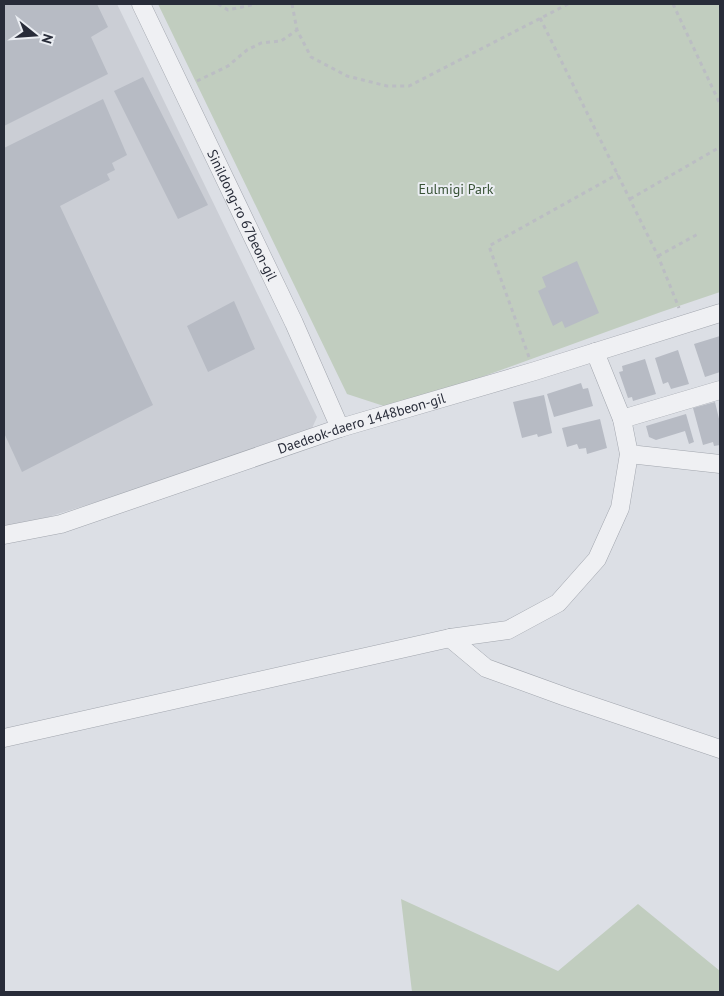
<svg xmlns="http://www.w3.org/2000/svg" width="724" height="996" viewBox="0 0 724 996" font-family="'PT Sans',sans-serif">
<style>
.built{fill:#cbced5}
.green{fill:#c1cdbf}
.building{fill:#b7bbc4}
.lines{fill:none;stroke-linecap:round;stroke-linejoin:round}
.street-casing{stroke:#a2a6ae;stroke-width:19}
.path{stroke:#bbbdc3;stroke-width:3;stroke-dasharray:4 4;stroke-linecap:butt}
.street{stroke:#eff0f3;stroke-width:18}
.labels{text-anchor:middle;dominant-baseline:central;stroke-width:4;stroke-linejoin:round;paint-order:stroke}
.park-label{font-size:14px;fill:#395337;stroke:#ebeef3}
.street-label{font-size:14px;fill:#282c39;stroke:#ebeef3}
</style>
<rect width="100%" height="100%" fill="#dcdfe5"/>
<path class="built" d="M4 4H117L317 417 309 435 23 525 4 527Z"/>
<path class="green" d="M158 4H720V292L661 312 393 409 347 394Z
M401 899 558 971 638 904 720 971V992H412Z"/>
<path class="building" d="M4 4H97L108 27 91 37 108 74 4 126Z
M143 77 208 205 178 219 114 91Z
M103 99 127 155 112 163 115 170 107 174 110 180 60 206 153 405 22 472 4 433V148Z
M577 261 599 313 565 328 562 321 553 326 538 291 546 287 542 277Z
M234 301 255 349 208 372 187 326Z
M720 336V372L705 377 694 344Z
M678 350 689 384 671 389 668 382 663 384 655 358Z
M645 359 656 394 633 401 632 397 628 398 619 372 623 371 622 366Z
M581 383 583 389 588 388 593 406 554 417 547 394Z
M544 395 552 433 538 437 537 434 522 438 513 402Z
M715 402 720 423V445L714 446 713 442 703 445 693 408Z
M686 414 694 442 689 444 685 431 656 440 649 437 646 426Z
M600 419 607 448 587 454 586 448 579 449 577 444 567 447 562 428Z"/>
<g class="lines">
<defs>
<g id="street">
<path id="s1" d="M141 4 294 323 340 428"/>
<path d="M595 352 622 419 629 454 720 464"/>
<path d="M622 419 720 390"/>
<path id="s2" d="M4 535 61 524 340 428 535 371 720 313"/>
<path d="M450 638 486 668 566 697 720 749"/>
<path d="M4 738 450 638 508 630 558 603 597 559 620 508 629 454"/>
</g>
</defs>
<use href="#street" class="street-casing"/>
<path class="path" d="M218 4 228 10 256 4
M292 4 297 30 311 57 347 76 387 86H409L568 4
M673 4 720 104
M540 18 658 256 679 308
M197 81 228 66 247 50 261 43 281 41 297 30
M630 199 720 147
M658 256 698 234
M529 357 489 246 618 174"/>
<use href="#street" class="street"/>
</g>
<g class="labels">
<g class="park-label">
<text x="456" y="189">Eulmigi Park</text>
</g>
<g class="street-label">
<text stroke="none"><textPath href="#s1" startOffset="234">Sinildong-ro 67beon-gil</textPath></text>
<text stroke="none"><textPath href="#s2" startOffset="375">Daedeok-daero 1448beon-gil</textPath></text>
</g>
</g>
<rect width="724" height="996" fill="none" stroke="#282c39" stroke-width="10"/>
<g transform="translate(35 35) rotate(107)" stroke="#ebeef3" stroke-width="4" paint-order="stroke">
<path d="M0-4L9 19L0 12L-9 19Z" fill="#282c39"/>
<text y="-8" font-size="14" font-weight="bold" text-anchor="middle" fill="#282c39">N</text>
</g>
</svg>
